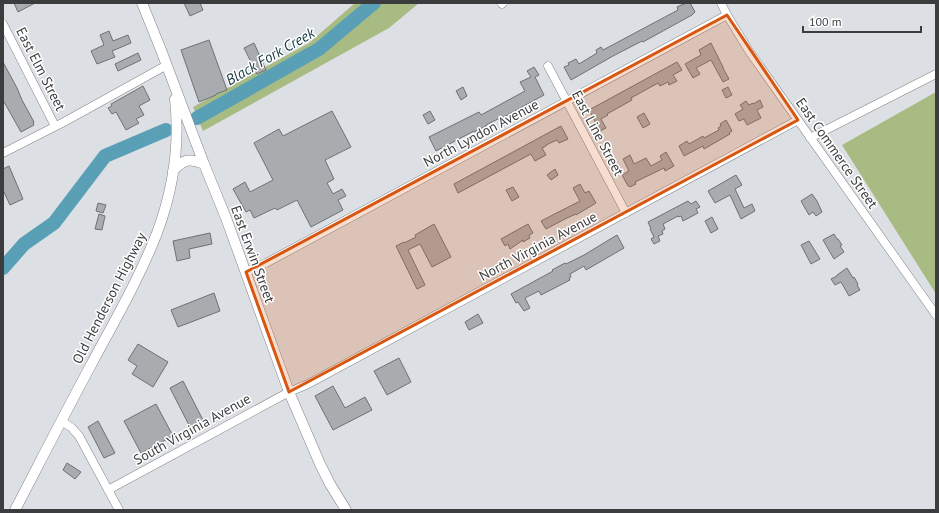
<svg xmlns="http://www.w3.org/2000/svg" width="939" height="513" viewBox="0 0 939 513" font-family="'PT Sans',sans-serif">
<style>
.forest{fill:#a8bb83}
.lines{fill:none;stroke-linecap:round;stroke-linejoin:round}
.river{stroke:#59a0b6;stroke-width:14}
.building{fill:#a9acaf;stroke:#6e7174}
.minor-casing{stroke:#828589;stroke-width:9}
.major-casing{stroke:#828589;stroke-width:11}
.minor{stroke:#fff;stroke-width:8}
.major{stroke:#fff;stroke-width:10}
.marked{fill:#d75611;fill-opacity:0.2;stroke:#d75611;stroke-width:3;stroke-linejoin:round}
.labels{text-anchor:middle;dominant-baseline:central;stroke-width:3;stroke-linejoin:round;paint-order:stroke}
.street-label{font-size:14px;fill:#3b3c3d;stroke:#fff}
.water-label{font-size:15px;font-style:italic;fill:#183a44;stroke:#fff}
</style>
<rect width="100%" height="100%" fill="#dcdfe3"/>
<path class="forest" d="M355 3H419L389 28 203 131 193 107 309 43Z
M936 92V294L842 145Z"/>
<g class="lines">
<path class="river" d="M197 118 319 49 374 3
M3 268 24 244 54 223 105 156 166 130"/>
</g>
<path class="building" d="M14 3H35L18 12Z
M184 3H200L203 10 190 16Z
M686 3H690L695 12 692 15 643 42 642 41 613 56 571 80 564 67 569 65 568 63 576 59 579 64 597 53 596 50 601 47 603 50 678 10 677 7Z
M109 31 113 41 128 35 131 43 112 51 115 57 97 64 91 51 104 45 100 35Z
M209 40 227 90 216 94V95L199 102 181 50Z
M254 43 266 70 257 74 244 48Z
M711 43 723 67V68L729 79 723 82 711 60 696 68 700 74 693 78 685 64 701 55 699 50Z
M138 53 141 60 118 71 115 64Z
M3 62 17 88 22 100 34 122 33 123 34 125 21 132 3 100Z
M677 62 682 70 673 75 677 81 669 85 668 82 660 86 658 83 631 98 632 100 607 114 608 115 601 119 606 128 600 131 589 110Z
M534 67 539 75 535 77 544 95 500 119V118L486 125V126L474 132V131L436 151 429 137 479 112 481 115 525 91 520 82 531 77 527 71Z
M143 86 150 100 139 106 144 115 136 119 139 123 126 130 116 112 112 114 108 108 112 106 111 104Z
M463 87 467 96 461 100 456 91Z
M728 87 732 95 726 98 722 90Z
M760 100 763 107 757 110 761 118 747 125 744 119 739 121 735 114 743 109 740 105 746 101 749 105 753 103V104Z
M332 111 351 147 325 160 334 179 327 183 333 194 342 189 346 196 338 200 343 210 311 227 297 200 277 210 275 208 254 218 250 210 246 212 233 189 245 182 250 192 273 180 254 143 279 129 283 136Z
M430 111 435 120 428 124 423 115Z
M644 113 650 124 643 128 637 117Z
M726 120 732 131 729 133 730 134 704 149 703 146 684 156 679 146 687 141 689 144 703 136 704 138 719 130 718 128 721 126 720 124Z
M561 126 568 139 559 143 557 140 546 145V146L542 148 546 155 535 161 531 154 529 155 458 193 454 184Z
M666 152 674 166 665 171 664 168 635 182 636 184 630 187 629 186H628L622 175 629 171 623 159 630 155 634 164 646 158 651 166 662 160 660 156Z
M9 166 23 199 10 205 3 190V169Z
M555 169 558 175 551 180 547 175Z
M736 175 742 185 735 189 744 208 752 204 755 211 741 219 730 195 715 203 708 191Z
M580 184 585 193 589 191 596 203 576 215V214L567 218 546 229 541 221 580 201 573 188Z
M513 187 519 197 512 201 506 190Z
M812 194 817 201 822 212 816 216 813 212 809 215 801 201Z
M688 201 691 204 696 201 700 207 696 209 698 213 683 221 681 216 678 217V216L663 224 665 229 662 231 663 234 658 236 660 241 654 244 651 239 654 237 650 229H651L648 222Z
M98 203 106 205 103 213 96 211Z
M99 214 105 216 102 230 95 229Z
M712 217 718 229 711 233 705 221Z
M434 224 451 257 432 267 420 244 408 250 425 285 417 289 396 246 404 242V243L416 237 415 235Z
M528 224 533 233 529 235 530 238 523 242V240L510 249 508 244 505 246 501 239Z
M210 233 212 244 189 249 190 258 177 261 173 241Z
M834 234 837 239H838L842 245 840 246 844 252 834 259 823 240Z
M617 235 624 248 586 270 584 266 570 274 571 277 569 278 570 280 541 295 539 291 525 298 530 308 524 311 518 302 516 303 511 294 553 271 552 270 565 263 566 264 584 255Z
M809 241 820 259 811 264 801 245Z
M847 268 853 278 854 277 858 284 857 285 860 290 849 296 841 282 835 285 831 279 837 276V275Z
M214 293 220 311 178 327 171 310Z
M478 314 483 323 469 330 465 322Z
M138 344 168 362 153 387 132 374 137 366 128 360Z
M399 358 411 382 387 395 374 371Z
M183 381 203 420 190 427 170 388Z
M333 386 345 408 365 397 372 410 333 430 315 396Z
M156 404 173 436 141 453 124 421Z
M98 421 115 453 104 458 88 427Z
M67 463 81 472 75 479 63 470Z"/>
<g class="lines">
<defs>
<path id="minor" d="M721 3 727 15 749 51 936 315
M502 4 503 3
M3 24 55 126
M548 66 626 213
M810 138 936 74
M3 153 64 122 167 65
M246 272 266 263 727 15
M61 421 71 427 79 436 119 510
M108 490 289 392 308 384 798 120"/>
<path id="major" d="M142 3 161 50 204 164 226 218 289 392 320 464 330 484 346 510
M173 171C183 159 189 158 204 164
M15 510C40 462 65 413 91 365 114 322 139 279 157 233 173 190 180 144 175 99"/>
</defs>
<use href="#minor" class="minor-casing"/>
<use href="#major" class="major-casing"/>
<use href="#minor" class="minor"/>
<use href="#major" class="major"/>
</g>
<path class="marked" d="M727 15 798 120 289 392 246 272Z"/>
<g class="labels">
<g class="street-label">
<text transform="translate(41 69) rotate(63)">East Elm Street</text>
<text transform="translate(481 133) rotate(-28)">North Lyndon Avenue</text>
<text transform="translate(598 133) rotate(62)">East Line Street</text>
<text transform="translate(837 153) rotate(55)">East Commerce Street</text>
<text transform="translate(538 246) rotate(-28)">North Virginia Avenue</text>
<text transform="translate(253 254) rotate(70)">East Erwin Street</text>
<text transform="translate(109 298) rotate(-63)">Old Henderson Highway</text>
<text transform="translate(192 429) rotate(-29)">South Virginia Avenue</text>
</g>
<g class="water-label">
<text transform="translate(270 56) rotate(-30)">Black Fork Creek</text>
</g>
</g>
<rect width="939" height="513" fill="none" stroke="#3b3c3d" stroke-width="8"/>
<path d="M803 26v6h118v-6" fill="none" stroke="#3b3c3d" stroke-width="2"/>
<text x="809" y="26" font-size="12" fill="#3b3c3d" stroke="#ffffff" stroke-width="3" paint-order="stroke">100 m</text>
</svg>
